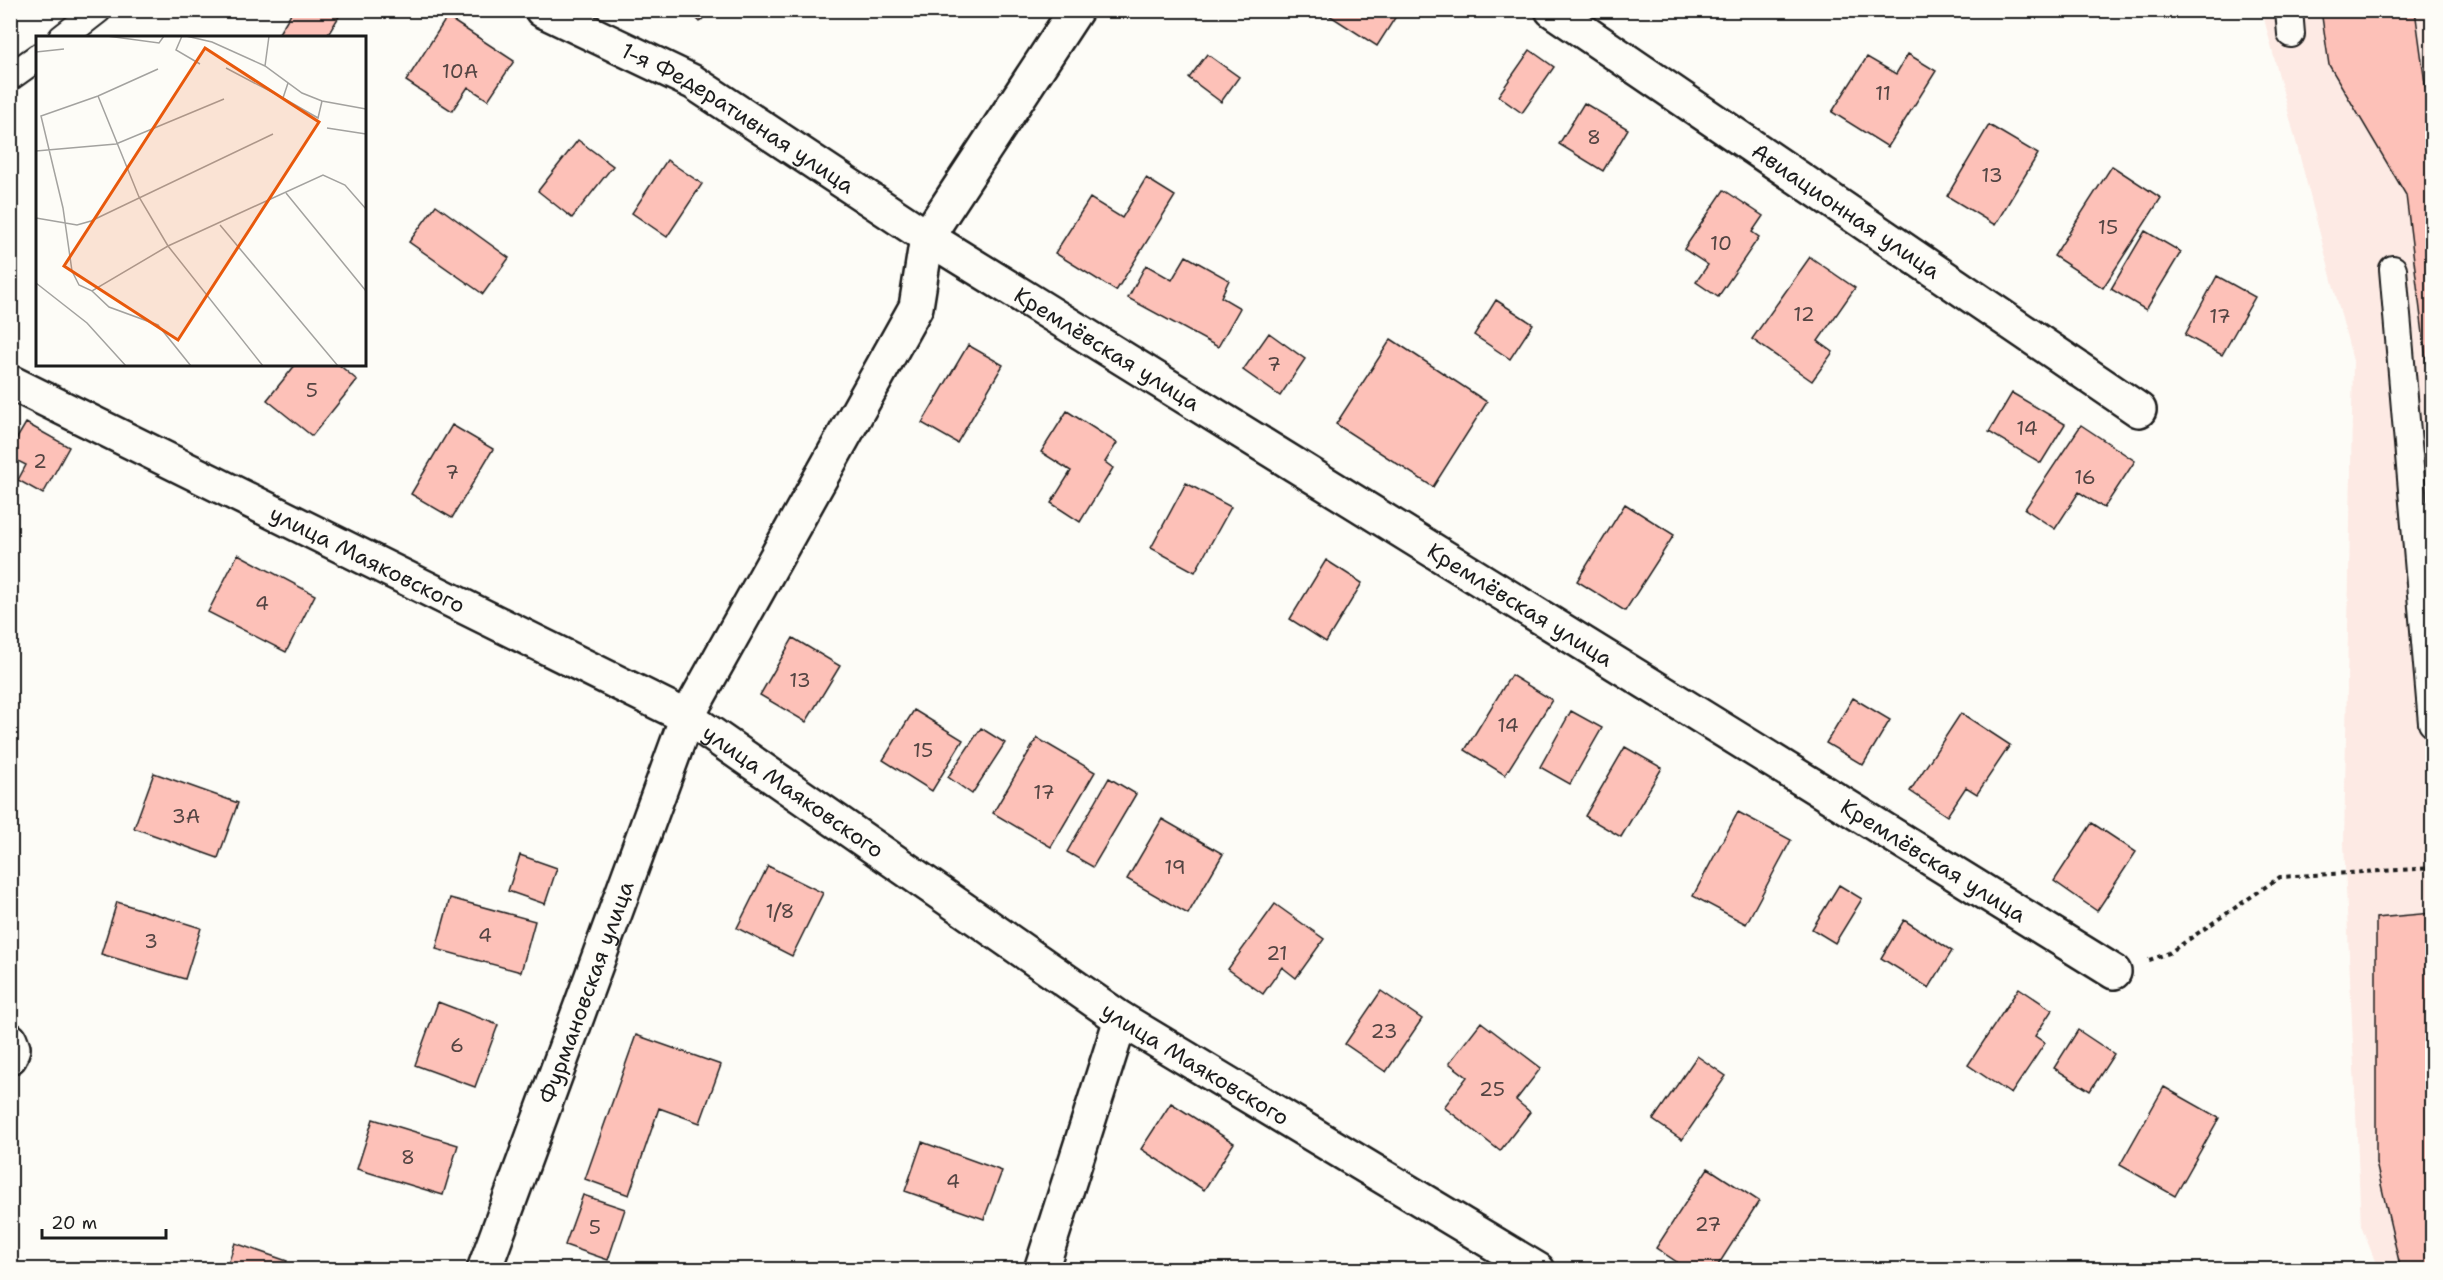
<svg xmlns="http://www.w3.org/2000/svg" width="2443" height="1280" viewBox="0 0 2443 1280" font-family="'Shantell Sans',sans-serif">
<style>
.built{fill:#fdeae4}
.building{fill:#fdc1b8;stroke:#1c1c1c;stroke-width:1.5}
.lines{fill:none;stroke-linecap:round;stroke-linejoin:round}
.service-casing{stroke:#1c1c1c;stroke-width:30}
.minor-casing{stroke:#1c1c1c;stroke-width:38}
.path{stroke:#1c1c1c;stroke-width:4;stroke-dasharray:4.5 4.5;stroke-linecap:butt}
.service{stroke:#fdfcf7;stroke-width:26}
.minor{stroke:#fdfcf7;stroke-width:33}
.labels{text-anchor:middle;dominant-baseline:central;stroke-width:4.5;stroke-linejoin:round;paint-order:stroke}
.number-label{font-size:20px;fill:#544543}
.street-label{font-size:22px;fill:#1c1c1c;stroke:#fdfcf7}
.inset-road{fill:none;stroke:#a3a29f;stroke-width:1.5}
.view{fill:#e8590c;fill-opacity:0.15;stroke:#e8590c;stroke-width:3}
.inset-edge{fill:none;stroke:#1c1c1c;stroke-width:3}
</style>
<rect width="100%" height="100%" fill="#fdfcf7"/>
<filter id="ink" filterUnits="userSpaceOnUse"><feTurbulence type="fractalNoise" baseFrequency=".0167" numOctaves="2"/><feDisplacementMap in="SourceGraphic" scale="12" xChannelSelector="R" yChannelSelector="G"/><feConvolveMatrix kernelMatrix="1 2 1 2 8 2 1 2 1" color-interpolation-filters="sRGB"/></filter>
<g filter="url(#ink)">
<path class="built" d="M2262 11H2432V1269H2378L2361 1225 2344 843 2353 361Z"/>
<path class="building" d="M293 10H343L326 38H276Z
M688 10H710L700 22Z
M1321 10H1400L1377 46Z
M2321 10H2415L2432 135V408L2406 195 2329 65Z
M447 17 514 61 488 100 468 87 452 111 406 81Z
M1530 50 1554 67 1522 113 1498 96Z
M1207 54 1239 77 1221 102 1189 78Z
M1908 54 1936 71 1888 147 1832 112 1867 57 1896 74Z
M1584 103 1628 129 1603 171 1559 144Z
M1989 125 2038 154 1995 225 1947 196Z
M578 140 613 166 572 218 538 191Z
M667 160 702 184 667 237 632 213Z
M2112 166 2161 198 2103 288 2054 256Z
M1146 178 1175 196 1116 291 1055 253 1090 198 1122 218Z
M1724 190 1763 216 1752 232 1759 237 1718 297 1696 282 1708 265 1684 249Z
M436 205 509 258 483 294 409 242Z
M2145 231 2181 252 2146 310 2111 289Z
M1186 256 1229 280 1221 297 1240 308 1218 347 1128 298 1146 265 1172 280Z
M1810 257 1855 288 1818 341 1833 352 1812 381 1752 339Z
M2217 276 2255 297 2222 355 2185 335Z
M1496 300 1533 324 1510 359 1474 335Z
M1269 333 1305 359 1280 396 1243 370Z
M1391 339 1487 402 1433 487 1336 424Z
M968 345 1003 365 957 443 922 423Z
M296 364H338L357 380 312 436 267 400Z
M2012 393 2065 424 2041 463 1989 432Z
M1067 411 1117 443 1105 462 1113 468 1080 522 1051 503 1071 471 1041 452Z
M26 423 69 447 43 494 18 480 26 465 10 457V450Z
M452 425 493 449 452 518 411 494Z
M2081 425 2135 461 2104 508 2079 492 2055 529 2025 509Z
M1186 483 1231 507 1195 572 1151 548Z
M1625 504 1674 535 1625 611 1577 581Z
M238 554 315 595 286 652 208 612Z
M1326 560 1362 583 1326 642 1290 619Z
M793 638 840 666 806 722 760 695Z
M1511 675 1552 700 1505 775 1465 750Z
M1853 698 1890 720 1863 765 1826 743Z
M914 710 963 740 932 791 883 760Z
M1571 711 1602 728 1570 784 1540 767Z
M1961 713 2010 745 1977 794 1966 787 1947 816 1910 791Z
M981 728 1005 743 972 794 948 777Z
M1037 738 1095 772 1051 847 993 813Z
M1625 747 1662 768 1621 837 1585 816Z
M154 773 238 803 218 858 134 828Z
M1109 778 1136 794 1093 867 1067 852Z
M1738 812 1791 840 1746 924 1693 896Z
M1162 819 1223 854 1188 914 1127 879Z
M2092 823 2136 852 2097 911 2054 881Z
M520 855 557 868 545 904 508 891Z
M768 866 823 893 792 956 737 928Z
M1839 885 1862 899 1835 943 1812 929Z
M450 898 535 921 521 972 436 949Z
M117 902 201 928 185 979 101 954Z
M1275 904 1324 939 1296 978 1282 967 1263 994 1228 969Z
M2432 913V1270H2401L2376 1163V918Z
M1904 920 1952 951 1929 988 1881 958Z
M2019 988 2052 1010 2035 1036 2045 1043 2011 1094 1968 1065Z
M1381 991 1422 1019 1386 1072 1345 1044Z
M438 1002 498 1025 475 1087 415 1065Z
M1481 1022 1541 1068 1516 1100 1530 1112 1500 1151 1444 1107 1467 1077 1449 1063Z
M2078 1030 2114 1054 2090 1091 2054 1068Z
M636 1035 721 1065 700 1123 659 1108 629 1195 585 1179Z
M1697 1056 1726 1076 1682 1140 1653 1120Z
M2164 1087 2219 1118 2175 1196 2120 1165Z
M1171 1103 1234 1143 1204 1190 1141 1149Z
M373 1119 458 1145 443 1195 357 1169Z
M922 1142 1002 1171 984 1219 905 1191Z
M1708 1168 1759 1201 1715 1270H1689L1656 1248Z
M583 1195 625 1209 608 1260 565 1245Z
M235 1243 287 1261 283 1270H226Z"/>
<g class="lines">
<defs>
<path id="service" d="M2289 10 2291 34
M62 38 98 10
M10 77 38 57
M2393 269 2432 723"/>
<g id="minor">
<path id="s1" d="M542 10 693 82 927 237 2114 972"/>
<path id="s2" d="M1552 10 2139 410"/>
<path id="s3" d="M10 382 687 717 1121 1019 1538 1270"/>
<path d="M10 1040 13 1048 10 1057"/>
<path id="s4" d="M484 1270 687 717 916 307 927 237 1076 10"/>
<path d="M1041 1270 1121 1019"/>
</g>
</defs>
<use href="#service" class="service-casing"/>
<use href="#minor" class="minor-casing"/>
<path class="path" d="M2149 960 2169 953 2280 877 2432 868"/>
<use href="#service" class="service"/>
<use href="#minor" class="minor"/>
</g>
</g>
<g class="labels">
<g class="number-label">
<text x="460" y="71">10А</text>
<text x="1883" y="93">11</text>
<text x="1594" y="137">8</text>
<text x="1992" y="175">13</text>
<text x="2108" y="227">15</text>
<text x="1721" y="243">10</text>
<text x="1804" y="314">12</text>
<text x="2220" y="316">17</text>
<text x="1274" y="364">7</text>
<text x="312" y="390">5</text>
<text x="2027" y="428">14</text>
<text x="40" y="461">2</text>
<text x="452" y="472">7</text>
<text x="2085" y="477">16</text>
<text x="262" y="603">4</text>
<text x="800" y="680">13</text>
<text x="1508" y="725">14</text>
<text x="923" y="750">15</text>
<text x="1044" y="792">17</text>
<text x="186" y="816">3А</text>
<text x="1175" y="867">19</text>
<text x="780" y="911">1/8</text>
<text x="485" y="935">4</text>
<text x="151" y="941">3</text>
<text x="1277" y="953">21</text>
<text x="1384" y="1031">23</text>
<text x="457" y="1045">6</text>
<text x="1492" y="1089">25</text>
<text x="408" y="1157">8</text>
<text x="953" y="1181">4</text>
<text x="1708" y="1224">27</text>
<text x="595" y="1227">5</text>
</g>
<g class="street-label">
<text stroke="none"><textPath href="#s1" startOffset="224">1-я Федеративная улица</textPath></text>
<text stroke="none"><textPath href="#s2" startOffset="356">Авиационная улица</textPath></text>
<text stroke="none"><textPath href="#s1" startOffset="660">Кремлёвская улица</textPath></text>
<text stroke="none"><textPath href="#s3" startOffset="399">улица Маяковского</textPath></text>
<text stroke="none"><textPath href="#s1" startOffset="1146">Кремлёвская улица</textPath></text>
<text stroke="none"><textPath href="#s3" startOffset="885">улица Маяковского</textPath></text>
<text stroke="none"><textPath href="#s1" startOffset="1632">Кремлёвская улица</textPath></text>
<text stroke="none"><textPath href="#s4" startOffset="296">Фурмановская улица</textPath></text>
<text stroke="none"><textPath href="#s3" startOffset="1371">улица Маяковского</textPath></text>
</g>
</g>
<g transform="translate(36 36)">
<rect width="330" height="330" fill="#fdfcf7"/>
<path class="inset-road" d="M71 0 123 7 128 0M146 0 140 14 164 28M150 0 176 6 229 30 266 57 286 65 330 73M0 16 28 13M229 30 233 0M190 32 247 62 252 47M122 33 62 60 5 80 27 172 36 235 43 249 56 255 132 210 287 139 309 149 330 173M62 60 103 161 132 210 227 330M247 62 282 82 286 65M291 92 330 98M0 115 80 108 188 63M250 157 330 255M0 182 41 189 55 185 237 98M184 189 302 330M0 247 51 287 90 330M56 255 73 271 122 289 155 330"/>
<path class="view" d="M169 12 283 86 142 304 28 230Z"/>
<rect width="330" height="330" class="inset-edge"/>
</g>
<rect width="2443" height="1280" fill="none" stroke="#fdfcf7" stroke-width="36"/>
<rect x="18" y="18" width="2407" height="1244" fill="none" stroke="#1c1c1c" stroke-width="2" filter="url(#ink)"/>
<path d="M42 1229v9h124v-9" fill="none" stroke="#1c1c1c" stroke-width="3"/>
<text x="51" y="1229" font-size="18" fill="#1c1c1c" stroke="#fdfcf7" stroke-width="4.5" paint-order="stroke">20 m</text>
</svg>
